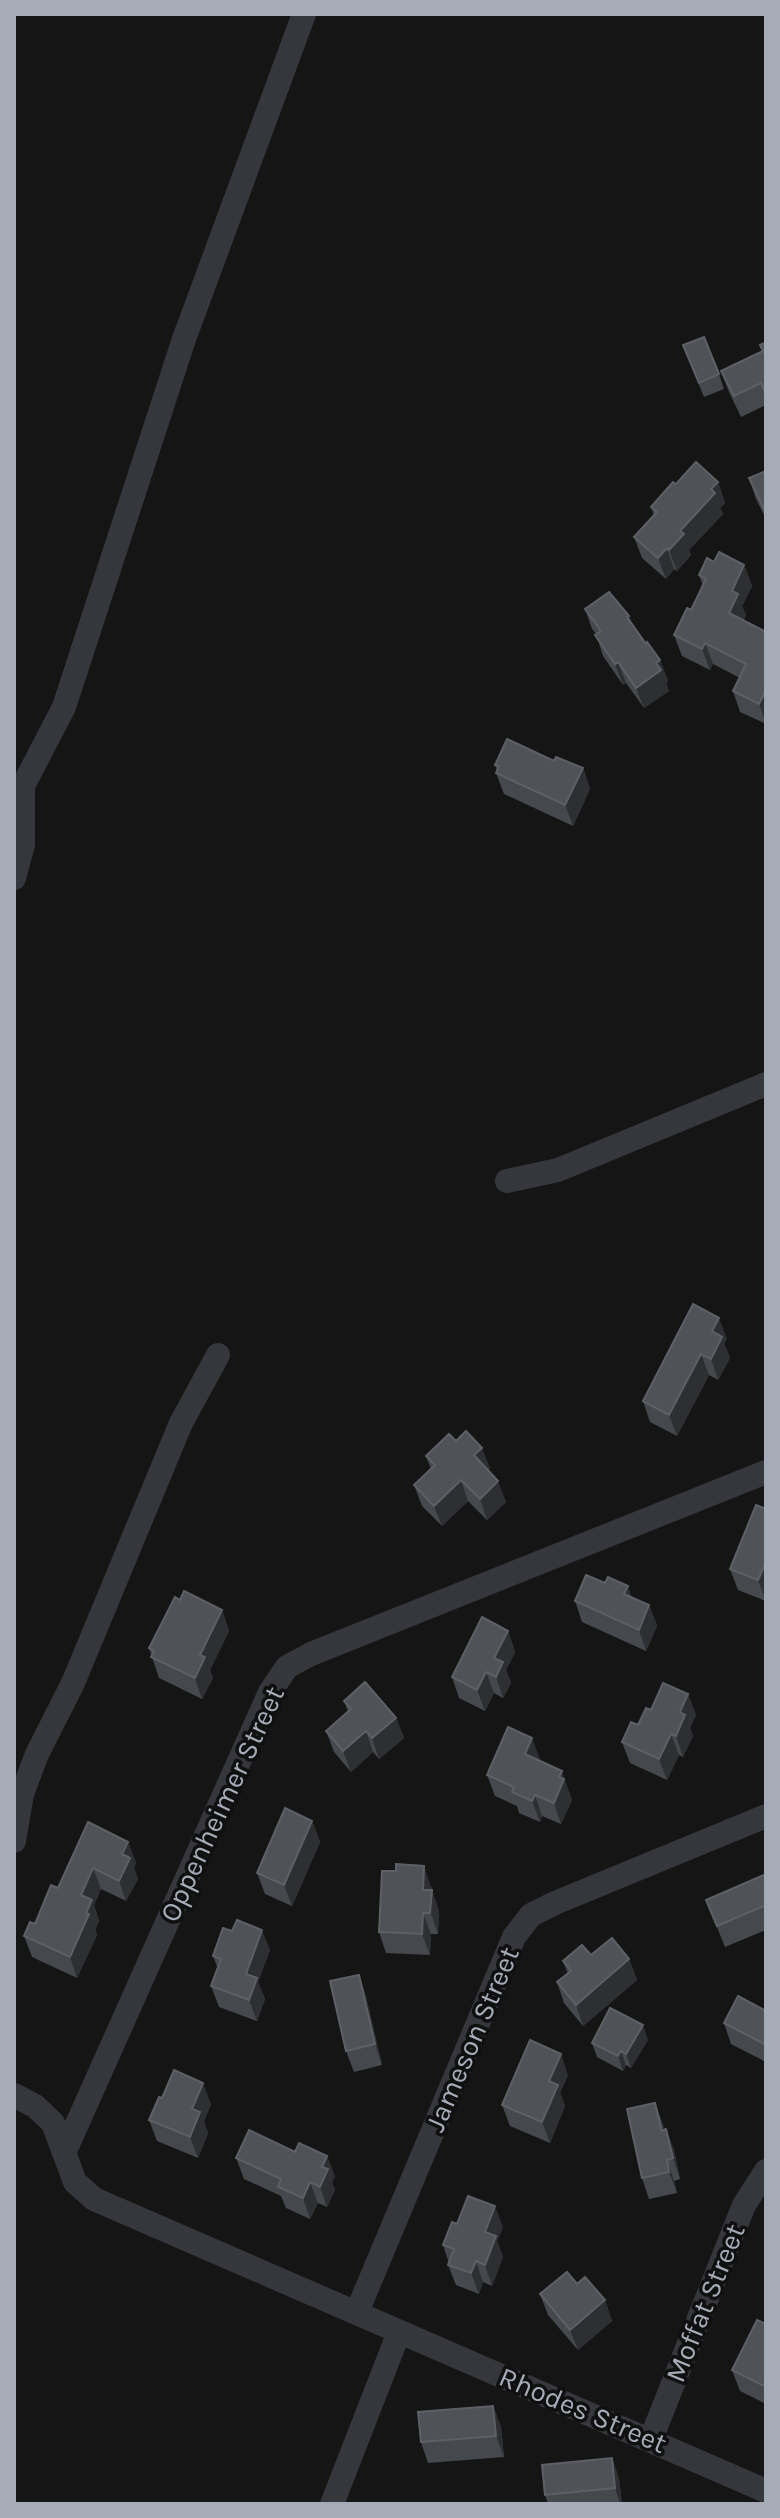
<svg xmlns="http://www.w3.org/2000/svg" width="780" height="2518" viewBox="0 0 780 2518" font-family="Karla,sans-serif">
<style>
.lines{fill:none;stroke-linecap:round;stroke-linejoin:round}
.minor{stroke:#35373c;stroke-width:24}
.wall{fill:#45484c}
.shaded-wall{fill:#2e2f32}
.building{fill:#505258;stroke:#5d6066;stroke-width:2}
.labels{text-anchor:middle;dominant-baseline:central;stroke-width:7;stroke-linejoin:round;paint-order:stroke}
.street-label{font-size:28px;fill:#a6acb7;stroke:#101011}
</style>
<rect width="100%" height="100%" fill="#151516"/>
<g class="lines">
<path class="minor" d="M14 878 23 845V786L64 707 184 339 304 14
M507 1181 558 1170 766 1084
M14 1841 22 1794 37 1754 73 1683 181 1423 218 1355
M14 2095 35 2106 53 2123 75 2182 94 2199 766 2491
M65 2151 270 1692 287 1667 311 1654 766 1472
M357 2312 514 1937 531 1915 555 1903 766 1816
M651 2439 744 2205 766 2171
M332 2504 399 2332"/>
</g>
<path class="wall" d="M766 342V405L741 417 729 392 721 371 762 351Z
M683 345 719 374 724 389 704 397Z
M766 471V519L756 499 749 478Z
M718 482 725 503 720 508 723 514 689 550 691 555 677 571 674 569 666 579 642 558 634 537 654 515 651 507 676 484Z
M714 562 744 565 752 586 742 606 746 615 743 621 766 632V724L740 712 733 691 740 678 713 664 710 670 682 656 674 635 691 610 703 586 699 575Z
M585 609 629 616 632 624 646 644 660 660 668 681 666 683 669 691 644 708 626 683 623 685 603 656 596 634 592 629Z
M495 765 583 768 590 789 573 826 504 794 496 773 497 770Z
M693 1304 727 1339 724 1343 730 1358 718 1380 709 1375 677 1436 650 1422 643 1401Z
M456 1441 490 1468 488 1470 506 1502 487 1520 468 1501 442 1526 422 1506 414 1485 431 1469 426 1456Z
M766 1509V1601L738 1590 730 1569Z
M632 1597 649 1605 657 1626 646 1651 582 1622 575 1601Z
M180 1600 222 1610 229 1631 210 1670 213 1678 202 1699 159 1678 149 1648Z
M508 1631 515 1652 506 1670 511 1683 503 1698 494 1693 485 1711 459 1698 452 1677Z
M688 1694 696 1715 690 1728 693 1736 683 1757 679 1755 667 1780 630 1763 622 1742 651 1710Z
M344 1701 396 1718 404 1738 379 1759 373 1752 351 1772 334 1752 326 1731 348 1712Z
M540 1759 539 1761 569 1792 572 1800 561 1824 542 1816 540 1822 519 1813 517 1806 495 1796 487 1775Z
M312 1821 320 1842 292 1906 265 1894 257 1873Z
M128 1842 136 1863 134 1868 138 1879 126 1901 101 1889 94 1905 99 1921 95 1930 97 1935 77 1978 32 1957 24 1936 35 1924 58 1888Z
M766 1874V1930L725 1947 706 1900Z
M432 1887V1891L439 1911 438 1934H431L430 1955 386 1953 379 1932Z
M270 1950 258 1982 265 1999 257 2021 219 2007 211 1986 218 1969 213 1956Z
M591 1955 629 1959 637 1980 583 2026 564 2003 557 1982 568 1974 563 1961Z
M359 1975 366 1996 382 2065 354 2072 346 2051Z
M766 2011V2062L731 2044 724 2023Z
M648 2040 631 2068 626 2065 623 2071 597 2057 592 2043Z
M568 2075 560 2093 565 2106 550 2143 510 2126 502 2105Z
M162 2098 211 2104 204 2121 208 2133 198 2158 157 2141 149 2120Z
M655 2103 665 2130 674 2150 680 2179 674 2181 677 2193 649 2199 642 2178Z
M295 2152 327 2156 335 2177 332 2182 335 2190 327 2207 318 2203 310 2219 286 2208 281 2196 244 2179 236 2158Z
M457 2224 503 2227 497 2241 503 2257 492 2286 483 2282 479 2294 456 2285 448 2265 449 2263 443 2245Z
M577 2284 605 2300 612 2321 578 2350 548 2315 540 2294Z
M766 2324V2404L740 2391 732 2370Z
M493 2406 501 2427 504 2457 428 2463 421 2442Z
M612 2458 619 2479 622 2504H548L545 2495Z"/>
<path class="shaded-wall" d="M718 482 725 503 720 508 723 514 689 550 691 555 677 571 669 550 680 531Z
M667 548 674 569 666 579 658 558Z
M744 565 752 586 742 606 746 615 736 634 729 613 732 591Z
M705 643 713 664 710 670 702 649Z
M660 660 668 681 666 683 669 691 644 708 636 688Z
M618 662 626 683 623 685 615 664Z
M766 690V723L759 704Z
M583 768 590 789 573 826 565 805Z
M719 1318 727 1339 724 1343 730 1358 718 1380 711 1359 712 1331Z
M701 1354 709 1375 677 1436 669 1415Z
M482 1448 490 1468 481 1476 474 1455Z
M461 1480 468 1501 442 1526 434 1506Z
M498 1481 506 1502 487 1520 480 1499Z
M766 1562V1601L758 1580Z
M628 1586 635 1607 624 1594Z
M649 1605 657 1626 646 1651 639 1630Z
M222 1610 229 1631 210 1670 213 1678 202 1699 195 1678 200 1655Z
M508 1631 515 1652 506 1670 511 1683 503 1698 496 1677 494 1658Z
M486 1672 494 1693 485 1711 477 1690Z
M688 1694 696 1715 690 1728 693 1736 683 1757 676 1736 680 1712Z
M396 1718 404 1738 379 1759 372 1738Z
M366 1731 373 1752 351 1772 343 1751Z
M671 1734 679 1755 667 1780 659 1759Z
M532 1738 540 1759 533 1775 525 1754Z
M562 1771 572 1800 561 1824 554 1803 559 1777Z
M535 1795 542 1816 540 1822 532 1801Z
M312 1821 320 1842 292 1906 284 1885Z
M128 1842 136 1863 134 1868 138 1879 126 1901 119 1881 122 1854Z
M424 1866 439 1911 438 1934 423 1890Z
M93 1868 101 1889 94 1905 99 1921 95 1930 97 1935 77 1978 70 1957 81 1895Z
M423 1913 431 1934 430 1955 422 1934Z
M262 1930 270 1950 258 1982 265 1999 257 2021 249 2000 246 1974Z
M629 1959 637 1980 583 2026 576 2005Z
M359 1975 366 1996 382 2065 375 2044Z
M643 2025 648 2040 631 2068 626 2054Z
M621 2051 626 2065 623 2071 618 2056Z
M561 2054 568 2075 560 2093 565 2106 550 2143 542 2122 549 2081Z
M203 2083 211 2104 204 2121 208 2133 198 2158 190 2137 192 2109Z
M655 2103 663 2124 669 2152 662 2131Z
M666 2129 674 2150 680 2179 673 2158Z
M327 2156 335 2177 332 2182 335 2190 327 2207 320 2187 322 2167Z
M667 2160 674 2181 677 2193 669 2172Z
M310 2182 318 2203 310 2219 303 2198Z
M495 2206 503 2227 497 2241 503 2257 492 2286 485 2265V2232Z
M476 2261 483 2282 479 2294 471 2273Z
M605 2300 612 2321 578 2350 570 2330Z
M493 2406 501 2427 504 2457 496 2436Z
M612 2458 619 2479 622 2504H620L615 2488Z"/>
<path class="building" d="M704 337 719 374 699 383 683 345Z
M766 342V389L764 390 761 383 734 396 721 371 763 351 760 345Z
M696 462 718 482 711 489 715 493 680 531 684 534 669 550 667 548 658 558 634 537 657 512 651 507 673 482 676 484Z
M766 471V513L749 478Z
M719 552 744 565 732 591 738 594 729 613 766 632V690L759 704 733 691 746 664 705 643 702 649 674 635 687 608 691 610 706 579 699 575 707 558 714 562Z
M609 592 629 616 627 617 646 644 647 642 660 660 656 663 661 670 636 688 618 662 615 664 595 635 601 631 585 609Z
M507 739 554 761 556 757 583 768 565 805 496 773 499 766 495 765Z
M693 1304 719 1318 712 1331 722 1337 711 1359 701 1354 669 1415 643 1401Z
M466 1431 482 1448 474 1455 498 1481 480 1499 461 1480 434 1506 414 1485 435 1465 426 1456 449 1434 456 1441Z
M756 1505 766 1509V1562L758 1580 730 1569Z
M586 1575 605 1583 608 1577 628 1586 624 1594 649 1605 639 1630 575 1601Z
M184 1591 222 1610 200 1655 205 1657 195 1678 151 1657 154 1651 149 1648 175 1597 180 1600Z
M482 1617 508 1631 494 1658 503 1662 496 1677 486 1672 477 1690 452 1677Z
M365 1682 396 1718 372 1738 366 1731 343 1751 326 1731 351 1709 344 1701Z
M663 1683 688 1694 680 1712 685 1715 676 1736 671 1734 659 1759 622 1742 631 1722 638 1725 646 1708 651 1710Z
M508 1727 532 1738 525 1754 562 1771 559 1777 564 1779 554 1803 535 1795 532 1801 512 1792 514 1787 487 1775Z
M285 1808 312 1821 284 1885 257 1873Z
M88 1822 128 1842 122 1854 130 1858 119 1881 93 1868 81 1895 92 1900 86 1913 89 1914 70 1957 24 1936 30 1922 35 1924 51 1885 58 1888Z
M396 1864 424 1866 423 1890H432L430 1913H423L422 1934 379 1932 382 1871H396Z
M766 1874V1905L717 1926 706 1900Z
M237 1920 262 1930 246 1974 257 1978 249 2000 211 1986 221 1959 213 1956 223 1928 232 1931Z
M612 1938 629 1959 576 2005 557 1982 571 1971 563 1961 582 1945 591 1955Z
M359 1975 375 2044 346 2051 330 1981Z
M738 1996 766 2011V2045L724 2023Z
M610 2008 643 2025 626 2054 621 2051 618 2056 592 2043Z
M530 2040 561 2054 549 2081 558 2085 542 2122 502 2105Z
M174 2070 203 2083 192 2109 200 2112 190 2137 149 2120 159 2097 162 2098Z
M655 2103 662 2131 666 2129 673 2158 667 2160 669 2172 642 2178 627 2109Z
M249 2130 295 2152 299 2143 327 2156 322 2167 328 2169 320 2187 310 2182 303 2198 278 2187 281 2179 236 2158Z
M468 2196 495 2206 485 2232 496 2236 485 2265 476 2261 471 2273 448 2265 454 2249 443 2245 452 2222 457 2224Z
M567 2272 577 2284 585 2277 605 2300 570 2330 540 2294Z
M757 2320 766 2324V2387L732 2370Z
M493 2406 496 2436 421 2442 418 2412Z
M612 2458 615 2488 545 2495 542 2465Z"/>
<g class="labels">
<g class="street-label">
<text transform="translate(222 1804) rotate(-65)">Oppenheimer Street</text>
<text transform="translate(472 2039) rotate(-67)">Jameson Street</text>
<text transform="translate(705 2303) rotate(-68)">Moffat Street</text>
<text transform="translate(583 2410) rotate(23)">Rhodes Street</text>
</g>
</g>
<rect width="780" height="2518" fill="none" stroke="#a6acb7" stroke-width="32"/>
</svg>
